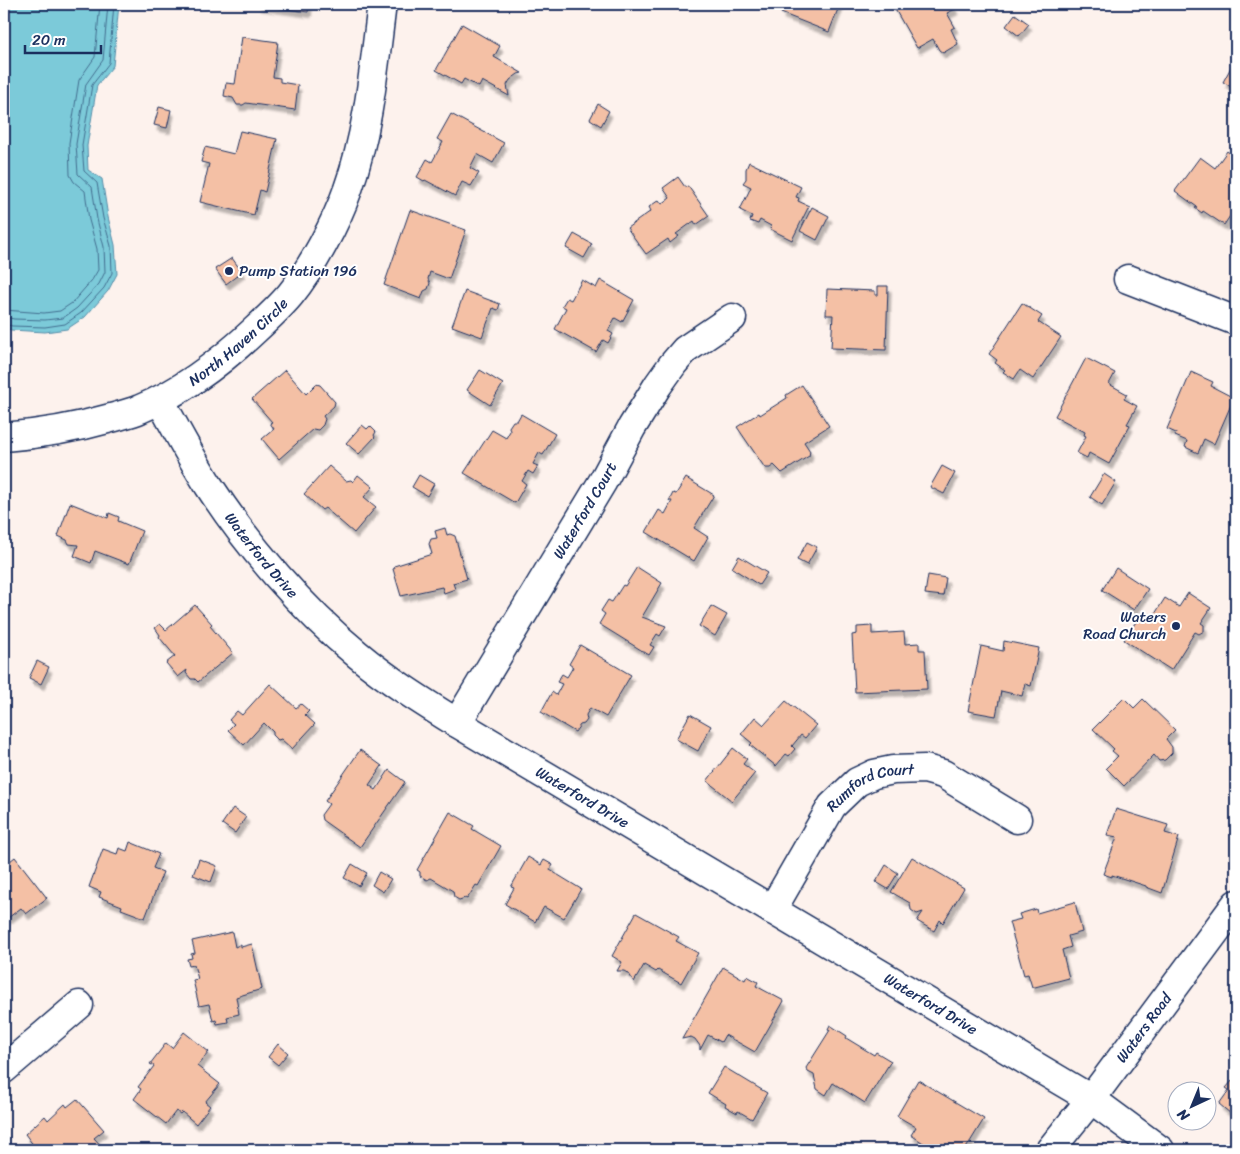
<svg xmlns="http://www.w3.org/2000/svg" width="1240" height="1154" viewBox="0 0 1240 1154" font-family="Sriracha,sans-serif">
<style>
.water{fill:#7ccad9;stroke:#558ca8}
.lines{fill:none;stroke-linecap:round;stroke-linejoin:round}
.shore{stroke:#426d8f;stroke-width:1}
.building{fill:#f4c0a5;stroke:#1b2f5e;filter:url(#shadow)}
.minor-casing{stroke:#1b2f5e;stroke-width:31}
.minor{stroke:#fff;stroke-width:28}
.poi-dot{fill:#1b2f5e;stroke:#fff;stroke-width:2}
.labels{text-anchor:middle;dominant-baseline:central;stroke-width:4;stroke-linejoin:round;paint-order:stroke}
.poi-label{font-size:15px;fill:#1b2f5e;stroke:#fff;text-anchor:start}
.street-label{font-size:15px;fill:#1b2f5e;stroke:#fff}
</style>
<defs>
<filter id="shadow"><feDropShadow dx="3" dy="5.5" stdDeviation="1" flood-color="#0004"/></filter>
</defs>
<rect width="100%" height="100%" fill="#fdf2ed"/>
<filter id="ink" filterUnits="userSpaceOnUse"><feTurbulence type="fractalNoise" baseFrequency=".02" numOctaves="2"/><feDisplacementMap in="SourceGraphic" scale="10" xChannelSelector="R" yChannelSelector="G"/><feConvolveMatrix kernelMatrix="1 2 1 2 8 2 1 2 1" color-interpolation-filters="sRGB"/></filter>
<g filter="url(#ink)">
<path class="water" d="M4 4H119L113 66 97 85 87 146 88 170 102 179 108 217 115 245 117 274 108 291 85 317 67 329 45 332 11 330 4 328Z"/>
<g class="lines">
<path class="shore" d="M4 310 44 313 60 311 72 303 92 280 98 270 97 249 89 220 85 191 74 182 70 175 69 143 79 80 95 57 100 4
M4 317 14 319 45 320 63 318 77 308 99 284 105 272 104 247 97 219 92 187 78 174 76 144 86 84 103 60 108 4
M4 324 12 326 45 327 65 324 81 313 104 288 112 273 111 246 103 218 97 183 84 171 82 145 92 85 109 63 114 4"/>
</g>
<path class="building" d="M258 4H309L308 12 258 5Z
M781 4H840L829 32 781 13 782 9 779 8Z
M892 4H952L955 9 947 13 955 27 951 29 958 44 943 53 939 50 933 39 917 48Z
M1015 14 1029 24 1019 36 1006 26Z
M462 24 500 46 494 57 522 73 518 74 510 80 507 85 509 96 482 81 479 87 464 79 461 84 436 70Z
M242 37 278 42 273 77 280 78V82L298 85 295 110 246 103 243 105H237L233 98 224 96 226 83 235 84Z
M1236 58V90L1223 82Z
M598 104 609 111 601 126 590 119Z
M159 107 171 110 167 128 154 125Z
M451 114 504 143 493 163 477 154 470 168 479 173 471 186 462 182 455 196 425 180 424 181 417 177 427 159 432 162 443 142 437 139Z
M240 131 277 139 265 192 260 190 254 215 200 202 209 164 201 162 205 147 234 154Z
M1227 151 1236 158V207L1224 225 1203 211 1202 213 1195 208 1197 207 1175 191 1200 157 1215 168Z
M749 162 801 187 796 197 799 198 798 201 809 206 792 240 770 229 771 226 760 220 758 224 750 221 752 216 740 210 751 187 743 183 746 179V169Z
M678 177 685 187 688 186 709 216 696 225 694 221 676 234 679 236 670 243 668 239 646 254 627 228 651 211 649 207 659 200 662 204 670 198 663 188Z
M812 207 829 216 817 240 800 231Z
M410 210 466 230 449 279 430 272 428 279 430 283 428 289 424 291 421 299 384 285Z
M574 234 592 244 584 258 566 248Z
M232 258 242 272 226 284 215 269Z
M582 280 596 288 600 280 634 300 622 322 615 318 608 331 613 334 608 343 603 340 596 352 555 329 566 308 562 306 567 298 571 300Z
M878 286H888L886 350 831 348 833 315H826L827 289 875 291V295H878Z
M465 291 500 304 498 310 493 308 482 337 452 326Z
M1022 303 1042 316 1038 322 1061 337 1033 379 1020 370 1014 379 1003 372 1005 370 995 363 997 360 989 354Z
M1086 358 1115 373 1109 384 1127 394 1124 399 1137 406 1127 424 1130 425 1109 464 1089 453 1087 458 1077 453 1086 436 1084 435 1085 432 1055 416Z
M285 370 306 394 316 384 320 385 335 402 334 406 323 416 325 419 323 425 318 430 313 429 279 459 262 439 274 429 270 423 272 422 252 399Z
M480 370 503 384 490 405 467 390Z
M1191 372 1213 382 1211 386 1234 398 1214 444 1204 439 1198 453 1185 447 1187 441 1175 436 1176 433 1167 429Z
M802 385 829 426 804 442 810 451 809 456 782 473 774 465 770 468H765L737 427 759 413 760 415 787 398 786 395Z
M521 414 555 434 543 455 539 453 533 464 538 466 533 474 528 471 522 481 526 484 515 503 464 473 492 430 506 438 510 431 509 427 513 421H517Z
M362 425 367 429 370 426 376 432 374 435 375 437 359 454 346 443Z
M329 466 346 481 351 480 353 482 358 475 373 487 364 497 376 507 354 533 325 508 322 510 304 494Z
M942 466 955 473 944 494 930 487Z
M1104 474 1116 482 1102 505 1090 497Z
M419 475 434 484 427 496 412 487Z
M686 478 714 495 694 528 708 537 694 561 646 532 659 510 665 514 672 501H669L673 493 676 494Z
M70 503 108 518 109 513 119 517 118 521 142 531 129 564 95 551 91 563 74 556 78 545 69 544 67 540 58 536Z
M445 528 447 535 450 534 455 536 467 579 453 583 455 589 444 593 442 587 401 596 393 569 395 568 394 566 432 554 429 544 431 539 437 538 435 531Z
M807 542 817 547 807 565 797 560Z
M739 556 767 573 759 585 732 568Z
M637 567 662 583 642 617 666 626 660 636 657 634 650 645 654 647 649 655 599 624 605 614 601 611 608 600 612 602 623 585 625 586Z
M1116 568 1148 589 1134 610 1102 590Z
M928 575 946 578 943 596 925 594Z
M1188 593 1211 608 1201 623 1204 625V631L1199 634 1195 632 1171 670 1124 640 1143 611 1153 617 1165 598 1179 607Z
M195 605 212 624 210 626 233 653 198 682 195 679H191L186 673 187 670 178 677 166 663 175 656 159 637 160 635 155 628 160 624 166 630Z
M711 606 727 615 715 636 699 626Z
M872 626V634L904 632 905 644 919 643V650H925L927 689 855 692 852 635 857 634V627Z
M1004 641 1039 648 1031 686 1025 684 1022 696 1001 691 996 716 968 711 981 646 1003 651Z
M580 645 631 675 606 717 590 708 586 715 587 720 584 724 580 725 575 732 541 712 552 692 556 695 562 684 557 682 562 674 567 677 573 667 569 664Z
M37 661 49 667 41 684 29 678Z
M270 684 296 708 301 704 309 711 305 715 315 724 292 749 281 739 278 740 273 735V732L264 723 244 745 228 730 234 724 229 720 237 711 242 715Z
M1124 698 1134 708 1143 699 1175 730 1166 739 1172 747V753L1165 760 1159 761 1154 755 1124 786 1106 768 1118 756 1112 751 1114 749 1093 729Z
M786 701 816 725 805 738 801 735 792 746 795 749 789 756 786 754 776 766 750 745 752 743 741 734 755 717 764 725Z
M690 714 711 726 698 751 676 739Z
M733 748 747 759 743 764 755 773 732 801 707 781Z
M360 750 382 766 369 785 376 790 389 770 405 782 360 847 322 820 321 815 329 804 325 801Z
M233 808 246 817 235 833 222 824Z
M1116 809 1168 825 1165 833 1179 837 1162 893 1146 887V886L1112 875V877L1103 874 1117 837 1107 835Z
M450 812 474 826 472 829 501 846 478 886 476 885 467 899 465 898 459 900 454 897 453 891 431 878 427 880 420 876V872L417 870Z
M130 842 159 854 153 868 163 872 145 918 121 909 122 906 99 897 101 892 89 887 103 849 117 854 119 848 127 851Z
M4 852 10 861 15 857 47 898 26 914 21 908 4 921Z
M528 857 541 865 544 860 553 865 550 870 581 889 564 918 544 907 535 922 505 904 514 888 511 887Z
M912 857 964 888 943 923 940 920 934 931 917 921 923 912 917 914 911 910 910 903 891 892Z
M199 859 217 866 211 882 193 875Z
M352 864 367 873 359 886 344 878Z
M886 865 898 873 888 889 876 882Z
M379 872 391 879 383 892 372 885Z
M1075 902 1082 932 1068 936 1071 947 1062 950 1069 978 1035 987H1032L1028 974 1024 975 1009 922 1021 919 1019 914 1036 909 1037 913Z
M636 913 679 937 676 941 698 953 681 983 658 970 656 972 644 965 634 982 629 974 624 971H617L622 962 612 956Z
M232 932 235 947 241 944V947L252 944 262 989 236 997 239 1014 227 1017 228 1022 217 1024 216 1020 213 1021 209 1004 199 1006 193 980 198 979 194 965 189 966 187 959 192 958 191 954 195 953 192 941Z
M723 967 745 980 747 976 758 982 756 986 784 1001 755 1052 725 1035 721 1042 708 1035 700 1050V1046L695 1039 691 1037 682 1039Z
M830 1025 847 1036 846 1038 874 1055 876 1052 891 1061 865 1103 833 1083 826 1095 817 1089 814 1075 808 1072 806 1068 830 1030 828 1029Z
M184 1032 209 1052 197 1066 220 1084 205 1102 210 1106 196 1124 182 1112 180 1114 176 1111 166 1124 134 1099 141 1089 138 1087 154 1066 150 1064 166 1043 172 1048Z
M278 1044 288 1053 278 1065 268 1057Z
M724 1067 767 1093 752 1119 738 1111 737 1113 725 1106 726 1104 708 1093Z
M918 1080 984 1119 965 1150H934L911 1135 916 1127 897 1116Z
M1232 1081 1235 1083 1236 1081V1118L1219 1104 1229 1090 1226 1088Z
M77 1099 104 1130 94 1138 105 1150H37L25 1134 45 1116 48 1120 65 1104 67 1107Z"/>
<g class="lines">
<defs>
<g id="minor">
<path d="M1128 279 1236 321"/>
<path id="s1" d="M160 400C176 429 191 458 209 486 248 546 302 609 357 654 388 680 423 702 457 723L1091 1099 1160 1150"/>
<path id="s2" d="M4 437C41 434 76 428 111 418 121 415 131 413 140 409 184 391 221 362 255 330 267 319 279 308 290 295 312 268 336 223 348 189 369 130 374 66 382 4"/>
<path id="s3" d="M457 723 603 481 632 427 658 385 673 364 685 350 732 318"/>
<path id="s4" d="M772 910 832 806 857 782 874 774 893 770 925 769 943 774 1017 819"/>
<path d="M4 1069 79 1005"/>
<path id="s5" d="M1050 1150 1091 1099 1236 904"/>
</g>
</defs>
<use href="#minor" class="minor-casing"/>
<use href="#minor" class="minor"/>
</g>
</g>
<g class="poi-dot">
<circle cx="229" cy="271" r="5"/>
<circle cx="1176" cy="626" r="5"/>
</g>
<g class="labels">
<g class="poi-label">
<text x="239" y="271">Pump Station 196</text>
<text x="1166" y="617" text-anchor="end">Waters<tspan x="1166" dy="17">Road Church</tspan></text>
</g>
<g class="street-label">
<text stroke="none"><textPath href="#s2" startOffset="259">North Haven Circle</textPath></text>
<text stroke="none"><textPath href="#s3" startOffset="248">Waterford Court</textPath></text>
<text stroke="none"><textPath href="#s1" startOffset="186">Waterford Drive</textPath></text>
<text stroke="none"><textPath href="#s4" startOffset="165">Rumford Court</textPath></text>
<text stroke="none"><textPath href="#s1" startOffset="591">Waterford Drive</textPath></text>
<text stroke="none"><textPath href="#s1" startOffset="996">Waterford Drive</textPath></text>
<text stroke="none"><textPath href="#s5" startOffset="154">Waters Road</textPath></text>
</g>
</g>
<rect width="1240" height="1154" fill="none" stroke="#fff" stroke-width="20"/>
<rect x="10" y="10" width="1220" height="1134" fill="none" stroke="#1b2f5e" stroke-width="2" filter="url(#ink)"/>
<g transform="translate(1192 1106) rotate(224)"><circle r="24" fill="#ffffff" stroke="#a4acbf"/>
<path d="M0-4L9 19L0 12L-9 19Z" fill="#1b2f5e"/>
<text y="-8" font-size="14" font-weight="bold" text-anchor="middle" fill="#1b2f5e">N</text>
</g>
<path d="M25 45v8h76v-8" fill="none" stroke="#1b2f5e" stroke-width="2.5"/>
<text x="32" y="45" font-size="15" fill="#1b2f5e" stroke="#ffffff" stroke-width="4" paint-order="stroke">20 m</text>
</svg>
